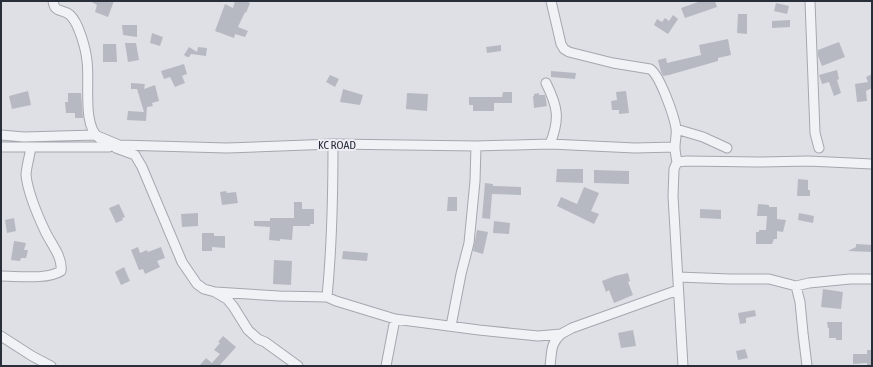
<svg xmlns="http://www.w3.org/2000/svg" width="873" height="367" viewBox="0 0 873 367" font-family="'Asap Condensed',sans-serif">
<style>
.building{fill:#b6b9c2}
.lines{fill:none;stroke-linecap:round;stroke-linejoin:round}
.minor-casing{stroke:#a4a7af;stroke-width:11}
.minor{stroke:#f1f2f5;stroke-width:9}
.labels{text-anchor:middle;dominant-baseline:central;stroke-width:4;stroke-linejoin:round;paint-order:stroke}
.street-label{font-size:12px;fill:#292e3b;stroke:#eeeff4}
</style>
<rect width="100%" height="100%" fill="#dee0e6"/>
<path class="building" d="M90 1H114L108 17 95 12 97 5Z
M235 1H246L250 3 246 13 245 12 238 27 248 31 245 37 235 34 234 38 215 31 225 4 233 8Z
M701 1H715L717 7 685 18 681 8Z
M776 3 789 6 787 14 774 11Z
M738 14H747V34L737 33Z
M673 15 678 19 668 34 654 25 657 19 662 22 665 18 669 21Z
M790 20V27L772 28V21Z
M122 25H137V37L123 35Z
M152 33 163 37 160 46 150 43Z
M728 39 731 55 718 58V61L669 75 663 76 661 72 658 60 666 58 667 63 701 55 699 45Z
M839 42 845 57 822 66 818 56V50Z
M125 43H136L139 60 128 62Z
M103 44H116L117 62H103Z
M501 45V51L487 53 486 47Z
M189 47 197 52 198 47 207 48 206 56 191 54 189 57H187L184 55Z
M184 64 187 74 182 76 185 83 175 87 170 77 164 79 161 71Z
M837 70 839 79 837 80 841 93 834 96 829 82 822 84 819 75Z
M551 71 576 73 575 79 551 77Z
M872 74V89V88L866 91 867 101 857 102 855 84 868 82 866 77Z
M330 75 339 79 335 87 326 82Z
M131 83 145 84 144 89 155 85 159 101 152 103 153 106 147 107 146 121 127 120 128 111 144 112 137 89H131Z
M343 89 363 95 360 105 340 102Z
M28 91 31 105 12 109 9 96Z
M626 91 629 113 619 114V110H612L611 101 617 100 616 92Z
M503 92H512V103H494V111H473V105H469V97H502Z
M68 93H81L83 118H75V113H66L65 102H68Z
M407 93 428 94 427 111 406 109Z
M539 93V95H545L547 106 534 108 533 96H534V94Z
M557 169H583V183L556 182Z
M594 170 629 171V184L594 183Z
M798 179 808 180V190H810V196H797Z
M485 183 493 184V186L521 187V195L492 194 490 219 482 218Z
M584 187 599 193 591 211 599 214 594 224 557 206 561 197 577 204Z
M226 191 227 193 236 192 238 203 222 205 220 192Z
M448 197H457V211H447Z
M294 202H302V209H314V224H310V226H293L292 240 280 239V241L269 240 270 227 254 226V221H270V218H294Z
M119 204 125 217 122 218 123 220 116 223 109 208Z
M758 204 769 205V207H777V219L786 220 783 232 777 231V239H774L772 244H756V232H759V230H766L767 216H757Z
M700 209 721 210V219L700 218Z
M198 213V226L182 227 181 214Z
M799 213 814 216 813 223 798 220Z
M14 218 16 231 7 233 5 220Z
M494 221 510 223 509 234 493 233Z
M477 230 488 232 483 254 473 251Z
M202 233H214V236H225V248L212 247V251H202Z
M14 241 26 243 24 250H28L26 258H21L20 261 11 260Z
M856 244 872 245V252L848 251 856 247Z
M138 247 140 253 147 250 148 252 161 247 165 258 157 261 160 267 145 274 143 269 139 270 131 250Z
M343 251 368 253 367 261 342 259Z
M274 260 292 261 291 285 273 284Z
M124 267 130 281 121 285 115 272Z
M628 273 630 281 628 282 633 295 614 303 609 290 606 292 602 281 615 276Z
M823 289 843 292 841 309 821 307Z
M755 310 756 316 746 318V323L740 324 738 313Z
M827 322H842V340H836V338H829V328H828Z
M633 330 636 346 621 348 618 333Z
M223 336 236 347 219 366H199L206 358 212 363 220 354 214 350 220 343 218 342Z
M745 349 748 358 738 360 736 351Z
M867 350H872V366H867V363L853 364V354H867Z"/>
<g class="lines">
<defs>
<path id="minor" d="M53 1C55 14 62 8 70 15 79 23 86 50 87 61 90 81 82 126 99 138
M551 1 561 44 564 49 569 52 613 63 650 69C660 75 674 116 676 128 677 134 675 141 675 147 675 152 676 157 677 162
M810 1 815 133 819 148
M546 83C558 107 560 119 550 144
M676 129 703 137 727 148
M1 135 24 137 95 135 119 145 227 148 333 144 476 146 550 144 635 148 675 147
M1 147H109
M116 148 135 155 142 167 182 262 197 284 204 289 215 292 227 299 233 306 248 330 258 339 265 342 298 366
M1 276C17 276 47 280 61 271 63 257 51 244 45 231 37 214 28 194 26 175 26 168 30 155 31 147
M678 277 730 279H769L796 286 809 283 850 279H872
M796 286 800 302 803 333 807 366
M215 292 279 296 327 297 336 301 395 319 479 330 538 336 561 334 572 328 678 290
M327 297C332 246 333 195 333 144
M451 326 461 274 469 243 475 181 476 146
M1 336 32 356 51 366
M386 366 395 319
M550 366C552 352 550 344 561 334
M683 366 673 196 674 169 677 162 687 161 758 162 808 161 872 164"/>
</defs>
<use href="#minor" class="minor-casing"/>
<use href="#minor" class="minor"/>
</g>
<g class="labels">
<g class="street-label">
<text x="337" y="145">KC ROAD</text>
</g>
</g>
<rect width="873" height="367" fill="none" stroke="#292e3b" stroke-width="4"/>
</svg>
